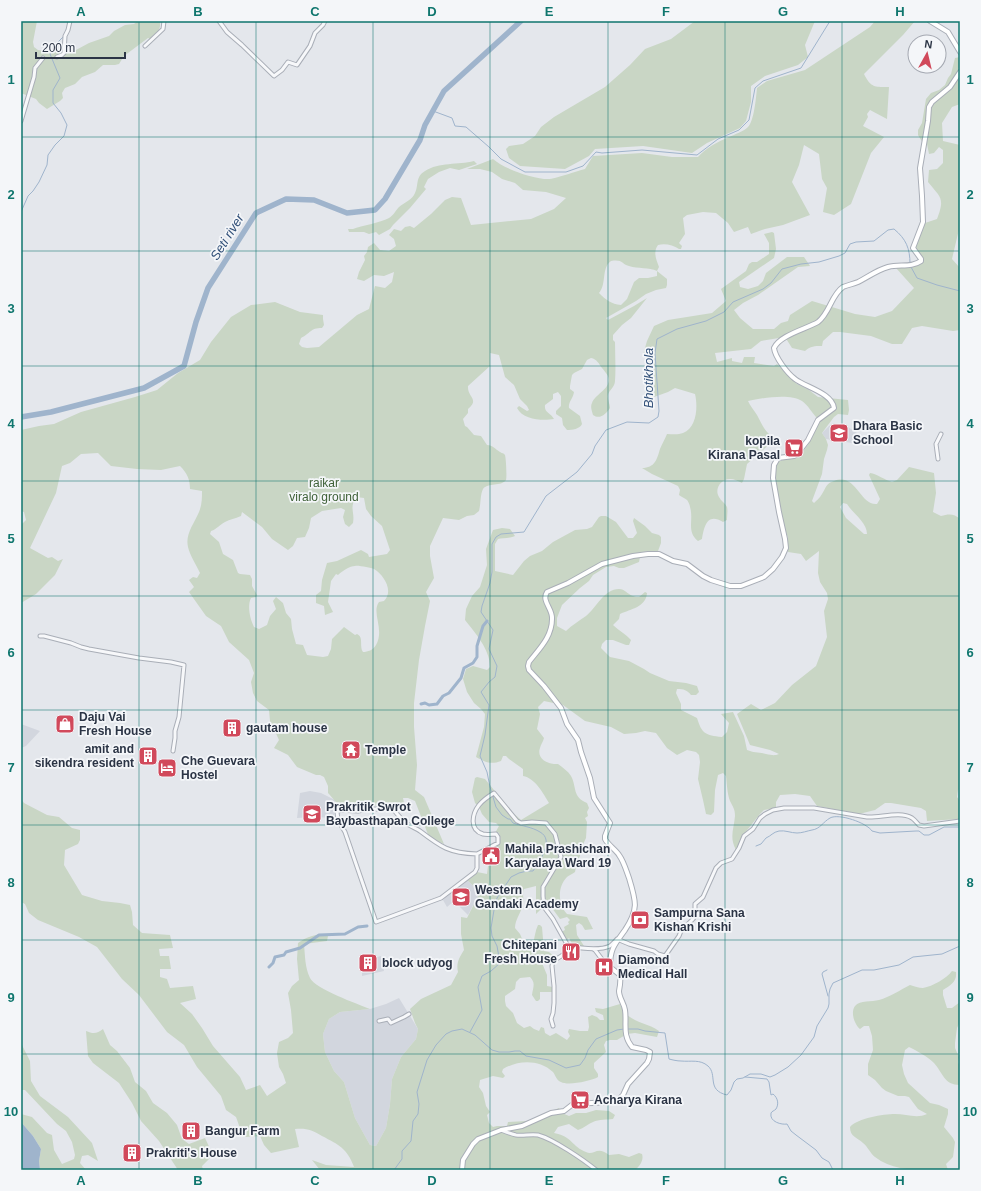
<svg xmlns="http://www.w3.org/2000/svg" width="981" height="1191" viewBox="0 0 981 1191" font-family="Arial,sans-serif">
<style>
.built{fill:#d2d6de}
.green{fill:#c9d6c5;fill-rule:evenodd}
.water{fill:#9fb4cc}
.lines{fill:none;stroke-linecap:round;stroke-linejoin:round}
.stream{stroke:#9fb4cc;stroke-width:1}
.canal{stroke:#9fb4cc;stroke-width:3}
.river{stroke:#9fb4cc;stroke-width:5.5}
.street-casing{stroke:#a9aeb7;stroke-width:5}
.secondary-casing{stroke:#a9aeb7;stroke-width:6}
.street{stroke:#f7f8fa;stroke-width:3}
.secondary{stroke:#fff;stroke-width:4}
.grid{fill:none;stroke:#0f766e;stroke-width:1;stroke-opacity:0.55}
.labels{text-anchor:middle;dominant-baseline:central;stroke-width:3.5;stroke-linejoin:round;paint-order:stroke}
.poi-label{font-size:12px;font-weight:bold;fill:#2b3445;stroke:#f4f6f9;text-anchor:start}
.park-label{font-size:12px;fill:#3f6138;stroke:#f4f6f9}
.water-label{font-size:13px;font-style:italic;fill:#34527a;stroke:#f4f6f9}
.neatline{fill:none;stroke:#0f766e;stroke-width:1.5}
.grid-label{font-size:13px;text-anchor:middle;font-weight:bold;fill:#0f766e}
</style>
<rect width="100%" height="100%" fill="#e4e7ec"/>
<path class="built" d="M834 423 845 425 857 433 852 443 826 439 822 433 829 426Z
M21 724 40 731 26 746 21 748Z
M310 791 321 793 335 800 334 814 335 818 313 817 297 818 300 793Z
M467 880 480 892 468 915 454 901 447 907 443 900 451 892Z
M381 956 384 971 362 976V973L366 971 364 961Z
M399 998 418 1029 416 1039 401 1057 392 1079 390 1104 386 1128 376 1146 370 1145 355 1118 344 1082 334 1071 325 1052 323 1034 329 1019 340 1012 370 1009 386 1004Z"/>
<path class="green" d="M21 21H37L33 42 34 47 38 50 47 51 66 52 76 50 89 43 109 36 114 31 125 25 134 24 138 21H160C161 31 157 32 150 39L148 38 124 56 119 64 115 65H103L95 72 82 77 75 84 65 88 62 93 63 98 60 101 47 109 39 103 36 99 21 93Z
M695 21H815L805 45 808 57 798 65 765 76 751 86V102L746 121 740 128 707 143 692 153 643 146 595 149 589 156 565 169 520 166 509 158 506 149 509 146 523 144 535 136 541 127 554 117 605 87 630 65 645 49 671 39Z
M875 21H915L903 35 864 74C871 88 875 87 889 87L887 119 870 110 867 114 868 117 863 126 884 137 871 153 851 204 834 215 823 212 827 188 822 179 819 154 804 145 799 165 792 182 810 215 783 225 765 229 751 234 748 227 734 232 728 223 716 213 703 212 687 215 683 218 685 234 679 243 682 246 681 249H679C673 245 665 243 658 245 653 252 656 259 659 267L657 271 667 279V285L666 288 656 290 646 294 636 301 606 318 608 320 634 306 647 298 631 318 622 325 613 335V340L615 342C615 355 616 368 615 381 615 387 609 390 608 395 607 399 610 404 610 408 606 414 600 420 593 415 592 411 590 407 592 403 595 394 613 388 608 376 606 373 604 370 602 368 599 364 597 359 591 358L587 360 582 369 574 373 572 375 570 386V389L574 392C573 399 568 402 569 408L580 416 582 424C580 429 572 430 567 430L563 425 562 418 556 414V411L561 406V396L558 392 553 394V399L545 405C544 413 551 413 554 419 543 421 523 420 517 408L519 406 527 411 529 410 527 406 520 399 514 385 505 377 499 355 490 353V366L468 386C467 397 480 399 468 409V413L463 419 465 426 467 427 474 435 481 436 487 445C493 445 495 449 500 452 503 454 502 452 505 455 506 458 507 477 506 480 501 487 488 482 483 489 480 495 481 504 479 511L474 515 467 516 459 520 443 518 430 546V556L434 578 426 592 430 601 425 626 419 660 414 703V727L417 765 415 790 424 797 444 844 429 837 415 801 408 798H403L404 803C400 804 398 807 393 807 389 808 385 806 381 805 369 805 356 813 344 808 338 806 333 798 328 793V786L324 777 320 775H316L297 767 288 755 274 748 279 740 270 721 269 710 257 701 253 693 251 682 254 673 249 660 229 642 221 626 206 616 189 592 194 587 189 580 193 577 197 578 200 573C196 564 190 556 188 547 185 534 194 524 199 512 202 505 202 498 202 491L190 489C190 479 187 473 180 466L161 470 137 469 111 466 98 453 81 454 70 463 62 466 56 493 30 548 48 558 52 557 58 561 63 559 55 575 36 594 21 603V525L26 520 24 512 21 511V430L39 426 54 424 81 412 135 397 157 390 178 373 200 360 211 342 231 317 251 305 275 302 300 312 323 315V319L324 325 322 328C310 328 311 333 301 338L299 344 302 347 307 348 319 347 357 315 369 309 375 286 385 288 392 282 394 272 384 276 374 275 364 281 357 279 359 272 365 260 364 256 367 252 368 247 374 243 380 250 389 251 396 246 394 239 389 235 394 229 401 231 405 227 410 226 414 228 431 214 445 200 452 197 461 198 471 225 531 219 554 209 566 198 546 192 523 190 515 183 502 179 492 172 480 169H467L493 159C504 169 534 179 548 179 556 179 576 171 585 169L593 156 642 153 672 157H698C706 148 717 142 729 137 735 134 743 132 748 127 754 121 756 98 757 88L767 81 805 70 870 27ZM611 261C623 259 621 264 629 266 638 269 649 267 657 271V276L648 278H639L634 282 627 299 621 305C611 304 606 300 599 293 607 284 601 268 611 261ZM356 497 364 498 366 509 371 516 382 526 390 550 387 554 369 557 368 554 361 550 337 561 327 563 322 580 321 591 316 595V603L324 606 325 615 333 612 328 602 331 581 336 574 338 575C342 571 350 566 355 566 358 565 371 568 374 569 384 575 394 591 384 601L379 602C371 613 385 629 376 645 373 650 368 652 363 652 359 646 364 637 357 634L355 635 344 627 332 639 331 649 328 656 323 657 307 655 303 645 296 644 292 629 291 619 286 613 283 603 276 597 273 601 276 609 270 616 267 625 259 629 254 627C250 619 247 606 251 598L256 597 257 595 252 586V579L250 575 240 574 238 573 233 560 223 554 219 542 210 534 211 531C217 529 219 525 225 522 230 519 235 519 241 516L242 512 262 527 272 539 288 550 293 546 297 538 305 537 309 528 311 518 322 511 341 508 345 510 343 517 345 524 349 527 353 523C355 511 349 509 356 497Z
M960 57C960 81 946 89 929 104L923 142 921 140 918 135V130L922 123 926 99 931 93 939 90 945 85 948 78 951 74 955 58Z
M960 75V104L952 107 942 123 943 141 960 145V225L952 259 960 268V330L953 331 922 326 912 328 902 344H892L871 336 840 332H833L823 341 822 346C814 346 811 346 805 351L792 348 785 337 761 341 751 349 715 353 717 362 732 358V361L742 363 744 357H755L754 363 774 366 777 364 797 384 809 390 818 397 848 400 849 410 848 415 838 414 834 417 822 433 826 439 828 445 827 450 824 459 822 474 812 501 814 503C816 501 820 498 822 494 826 488 826 483 834 481 856 472 860 506 877 504L880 499 869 475 870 473C877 474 885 480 892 482L897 480 909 467 934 473 936 493 933 512 941 516C948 514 954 513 960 519V789L958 790 957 797 960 801V819L927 821 926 811 921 808 891 803H885L875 810 859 814 817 806 810 796 795 794 780 795 776 802V808L764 810 760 814 744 834 736 850C729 837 734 829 735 816 735 809 733 807 730 801 727 793 727 784 726 776L723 773 718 775 715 790 714 812 711 815 706 814 703 800 698 779 700 762 699 755 696 752 687 750 677 755 667 748 656 733 645 731 636 733 624 734 611 727 585 721 563 705 544 701 538 707 540 714 537 729 544 738C543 742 541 744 540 748 536 759 549 765 558 764 563 768 568 771 571 776 577 787 572 797 587 803L589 808 587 812 588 816 585 818 587 822 586 838 580 851V856L577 862 575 872C573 874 569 875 567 877 557 887 558 905 567 914L587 917 593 929 585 930 582 925 579 923 576 925 577 935 584 946H573L569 938 566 941 561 932 565 930 564 927 569 924 568 922 570 920 567 917 560 919 549 904 546 905 545 900 542 898 543 907 536 914V886L524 889C522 894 524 898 523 903 522 912 515 919 515 928L520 934 523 941 530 944 533 943C535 937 535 931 538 925H540L542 927 544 951 549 952 556 958 553 960 542 961V963L547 975V986L553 987 552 992H540V999L538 1001H536L532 995C533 987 536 983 530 977L520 978 516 982 515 989 505 996V1001L506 1006 513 1013 517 1023 524 1028 530 1026 534 1029 539 1031 541 1027 544 1028 545 1033 550 1036 556 1033 567 1040 570 1036 568 1032 569 1029 580 1031H588L589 1027 588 1017 592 1015 597 1017 600 1020H604L603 1015 596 1012 595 1008 603 1009 620 1004C627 1023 645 1021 659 1031L657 1037 635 1033 627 1034 617 1040H610L606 1041 604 1045 606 1052 594 1063V1068L598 1074V1077C591 1081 568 1086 561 1082 556 1080 556 1076 553 1072 539 1059 518 1060 503 1069L502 1072 505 1076 503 1078 493 1076 480 1080 479 1087 483 1093 486 1106 490 1112 487 1115 489 1123 493 1127 497 1126H507L508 1122 527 1121 559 1108 562 1113 569 1116 576 1113H586L596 1110 609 1111 615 1115 613 1119C607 1120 599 1119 593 1122 588 1124 584 1128 578 1130L569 1124 558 1127 554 1133C572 1136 572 1147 586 1152 594 1156 597 1145 609 1155L619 1154 629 1157 639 1153 642 1154C644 1160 640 1166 635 1170H320L312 1160 326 1165 354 1167C347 1148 339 1145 322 1136 312 1130 307 1128 295 1129L299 1147 271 1153 264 1145 260 1136 245 1137 241 1131 236 1117 226 1110 221 1096 197 1067 184 1045 167 1032 139 995 122 979 97 947 79 937 38 920 29 913 25 904 21 902V799L24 803 47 815 59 817 72 828 80 830V840L78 844 65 850 64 865 82 895 102 901 120 903 130 905 132 912 133 925 142 933 170 935 173 948 159 949 160 956H169L171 969H160V977L167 979 170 988 193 986 196 999 180 1003 192 1014 202 1028 213 1046 240 1077 246 1090 260 1085 267 1096 286 1083 283 1074 279 1067 277 1053 279 1042 288 1038 293 1033 291 1010 288 993 292 986 299 980 297 959 298 943C306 937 316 934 326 934L328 936 327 941 304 944C305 955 305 968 310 978 315 989 358 1004 370 1009L340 1012 329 1019 323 1034 325 1052 334 1071 344 1082 355 1118 370 1145 376 1146 386 1128 390 1104 392 1079 401 1057 416 1039 418 1029 415 1023 410 1009 421 999 451 985 458 972C456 963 459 958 464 950L461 934V917L467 918 480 892 467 880 477 872 487 874 488 866 493 865 494 852 493 848C499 844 503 839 498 832L495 833 499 826 496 823 489 822 482 814 479 807 475 803 472 792 475 778 477 777 485 779 511 811 521 820 549 803C543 793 535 778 523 776V769L509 759 506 756H503L501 761C491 765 485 762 476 757L484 727 485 714 481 709 474 703 467 692 463 679 466 669 473 666 487 670 490 667C490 649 475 633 465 620L466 609 472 596 480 587 487 565 486 549 493 530 502 528 510 529 515 536C512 538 502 538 498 539L495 544V571L513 575 524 561 530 556 542 551 553 542 575 530 587 529 592 527 599 517 601 516H606L616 522 628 538H633L637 533 633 521 634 518 645 526 652 533 659 535 661 537V543L658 551 641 552 639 562 624 568H619L614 566 606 567 593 575 589 581 580 588 562 605 557 618V626L566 631C572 625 579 621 586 616 597 607 604 589 619 589 625 589 627 594 633 596 635 597 637 597 639 597L645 592 647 593C646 607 631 609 620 614L619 619 613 625C619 631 626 634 631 640L629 645H626L613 640H606L602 644 601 648 610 657 629 661 644 669 650 673 669 681 686 683 697 686 699 692 696 695H691C687 690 684 689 677 689L676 693 681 704V710L697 718C702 734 705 735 722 737L727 732 729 723 721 714 733 712 744 736 747 750C754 753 759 752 766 754 772 755 774 756 779 754L770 750 750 745 737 714 751 704 761 710 775 703 792 685 816 666 827 637 824 611 828 599 827 593 820 582 818 573 819 551 806 561 801 554 788 552V538L782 520 777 490 775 470 778 461C783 460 793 459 797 456 809 448 816 432 817 418 812 413 808 405 802 401 790 393 762 398 748 401 750 406 754 410 757 415 762 424 763 429 772 437V442L747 464 744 479 742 483C738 481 734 479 730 479 721 479 714 489 719 497 721 501 725 503 727 507 728 511 727 515 727 520L723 522C707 512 704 527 702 539L698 541C686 531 694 520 690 507 690 505 688 501 687 500 685 498 681 497 679 495L680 490 678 486 652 474 642 468C655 468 657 459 660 449 662 444 665 439 667 434 672 434 678 435 683 433 697 428 698 406 695 394L675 388 668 392 643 401 651 365 643 355 647 341 654 326 668 320 712 313 726 301 721 289 746 271 749 264 752 262H757L769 254V243L764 234 772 232 774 233 776 249 774 258 739 282 740 287 748 289 758 286 763 281 766 273 787 257H804L810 266 798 267 758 295 743 303 734 310 740 318 753 329H774L781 323 788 321 790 315 812 301 855 314 875 317 892 311 914 288 896 268 916 266 924 261 918 254 915 248 925 223 937 219C945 198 941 198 928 182L929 170 937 169 943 163V150L939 147 934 153 929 154 926 139 931 104ZM843 503 847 504C853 514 867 522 867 534H864L846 518 840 507Z
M474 161 477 164 459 170 450 168 439 172 428 179 424 187 426 189 410 208 393 225 390 229 379 235 376 232 369 234 364 232H349L348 229H353C361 226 382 222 389 218 393 216 396 210 399 207 405 202 412 200 415 193 419 185 415 177 425 171 439 162 458 165 474 161Z
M952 971 956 972C957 982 951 985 943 990V995L947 1008H952L960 1002V1022L957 1028 955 1043V1048L959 1057 958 1062 960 1068V1085C944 1085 943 1073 934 1063 928 1057 917 1051 909 1047L905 1050 902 1065 904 1074 908 1083 930 1103 939 1105 948 1109V1114L944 1127 953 1138 955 1142 953 1157 946 1164 948 1170C924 1170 896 1173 875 1157 870 1153 868 1147 863 1143 857 1137 850 1137 850 1127 858 1118 883 1114 895 1114 906 1114 917 1119 927 1114L918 1109 909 1097 905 1096H898L886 1091 882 1088 875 1080 868 1075V1064L873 1050 872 1036 869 1026H864L860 1029C855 1025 850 1013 855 1006 860 1000 872 1002 879 1000 890 997 900 990 910 985 914 986 919 988 923 988 933 986 946 979 952 971Z
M103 1029 110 1045 117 1051 130 1068 135 1082 146 1091 153 1103 167 1113 177 1125 182 1139 189 1144 205 1138 213 1155 202 1166 203 1170H178L159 1141 141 1121 132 1103 119 1083 93 1063 88 1056 86 1031C93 1034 97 1034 103 1029Z
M21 1043 30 1061 31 1081 40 1096 68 1117 92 1143 98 1161 88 1155 82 1156 80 1163 86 1170H40L39 1161 41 1149 33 1136 21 1122V1114L32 1117 47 1133 52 1135 54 1150 62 1164 74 1159 75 1155 72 1142 66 1131 57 1124 25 1090H21Z"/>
<path class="water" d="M21 1122 33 1136 41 1149 39 1161 40 1170H21Z"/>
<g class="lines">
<path class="stream" d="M433 111 452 118 455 126 466 127 489 147 501 159 525 172H566L583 166 596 152 602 153 642 150 697 155 718 139 739 130 749 120 755 88 763 81 801 68 830 21
M21 212 28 196 33 191 39 182 47 165 48 155 55 145 64 136 67 125 61 113 53 103V90L60 78 50 54 56 44 64 36 68 25
M911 267 917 278 937 285 960 291
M756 846 761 844 766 838C771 836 773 832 779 831 785 830 791 833 797 833 802 833 807 831 812 830 820 829 823 822 830 818 839 813 867 823 872 831L880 833 916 831H919L924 835H929L944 827H960
M827 970 823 972 822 974 828 996
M627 1029H638L645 1031 665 1033 669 1059C673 1060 677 1061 681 1061 691 1062 700 1059 708 1066 718 1075 706 1090 727 1095L731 1090 734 1082 737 1079 743 1078 750 1074H761L770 1077 775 1075 788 1067 801 1055 814 1037 817 1026 828 1008 829 1004V994L830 989 833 983 862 970H874L899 965 913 957 942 954 960 946
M470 1032 482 1010 478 987 482 976 491 971 500 963 497 946 492 936 491 928 494 910 497 898 511 877 519 873 527 871H533C539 862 555 840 540 832 532 827 522 826 513 823L510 819H508L502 815 496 807 490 787 487 772 480 756 485 735 489 705 481 692 489 682 495 677 497 666 489 649 493 630 481 612 482 606 490 583 492 572V544L496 537 501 534 524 532 546 496 577 472 592 454 595 446 606 430 627 422 649 423 658 417 659 411 655 353 657 339 677 329 706 321 724 312 733 302 763 289 771 283 782 269 801 264 819 262 839 256 845 253 850 244 856 242 874 241 888 230 894 229C906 239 910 248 910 264
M745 1077 767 1079 769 1082 771 1095 773 1094C778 1098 779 1104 776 1109 774 1111 772 1111 771 1113 769 1122 782 1125 787 1124L791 1131 796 1135 816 1150 822 1158 829 1162 833 1170
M394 1170 402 1159V1151L411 1141 413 1121 418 1114 419 1104 417 1092 427 1060 436 1045 446 1034 452 1031 462 1029 475 1035 492 1050 499 1052H509L515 1051H520L526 1056 549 1060 566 1068 580 1065 585 1058 588 1050 596 1039 617 1030 624 1029"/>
<path class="canal" d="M421 704 425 703 429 705 437 704 443 696 449 693 461 678 464 668 473 663 477 657V646L483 626 487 621
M269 967 273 963 275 957 284 955 286 952 300 948 319 935 345 934 358 927 367 926"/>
<path class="river" d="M21 417 51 412 144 388 184 366 196 322 208 288 256 213 286 199 314 200 347 213 375 210 385 199 420 140 425 125 444 91 521 21"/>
<defs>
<path id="street" d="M219 21 227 32 242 45 274 76 282 70 288 62 297 65 310 46 315 33 323 25 325 21
M145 46 163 29 164 21
M57 57 62 55 64 53 65 36 68 30 70 21
M21 121 34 77 35 68 43 58
M938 459 936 444 941 434
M40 636H44L71 643 81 647 89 649 139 658 171 662 184 665 179 717 175 731V738L173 751
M477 854C449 853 441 847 420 831 415 828 410 826 406 823 401 819 397 814 393 809H370L358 811 341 810 337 812 338 820 345 832 376 922 441 898 475 872 477 868V854L498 843V837L496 834C492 834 487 835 483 834 469 830 472 814 479 805 483 800 489 796 494 793L517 821 521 823 532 822 546 823 555 834 561 857 543 887V896L544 907 553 919 568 946C579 948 599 951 610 946 612 944 615 942 617 939L629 944 654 951 658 954 665 956 679 936 681 931 693 919 695 916V904L703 897 716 868 721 863 732 859 739 848 744 836 753 829 760 818 765 814 773 810 784 808H814L867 817C880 818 900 811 912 818 915 820 917 823 919 825L924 826 960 821
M593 949 595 950 604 962 610 967
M379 1021 388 1019 391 1023 404 1017 409 1014
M553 1026 551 1019 553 1013 554 1003V986L552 966 553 961C560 957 567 954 569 946
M501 1130C506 1132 511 1134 516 1135 523 1136 530 1134 538 1135 553 1139 584 1160 596 1170"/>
<path id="secondary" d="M930 21 948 32 960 52
M462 1170 463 1160 473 1144 478 1139 501 1130 522 1126 551 1113 564 1111 573 1104 611 1102 618 1100 623 1095 628 1084 647 1063 649 1059 650 1052 646 1050 632 1047C622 1035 627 1023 625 1010 624 1003 619 998 619 991 620 986 621 981 620 975L610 967C610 948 615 944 625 930 639 909 636 901 629 878 626 870 624 862 619 855 615 849 608 845 605 839V836L610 823 594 798 590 778 581 752 578 740 567 724 561 708 544 686 529 670 528 666 529 662C539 649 552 637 552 619 553 609 541 601 547 592L568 583 602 564 633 556 648 554H659L673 561 687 564 703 576 711 580 730 586H741L764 577 773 569 782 557 786 548 785 539 779 512 773 478 774 465 778 458 794 456 797 454 808 440 818 420 834 408C832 393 805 387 795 379 787 373 775 357 774 348 780 335 806 329 818 322 830 313 831 295 843 287 848 285 853 284 858 282 868 277 877 270 888 267 900 264 911 268 921 261V259L913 248 923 222 922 196 920 168 928 121 929 107 932 102 950 87 960 72"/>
</defs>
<use href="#street" class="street-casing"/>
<use href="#secondary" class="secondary-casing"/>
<use href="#street" class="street"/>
<use href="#secondary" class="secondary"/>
</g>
<path class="grid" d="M139 21V1170M256 21V1170M373 21V1170M490 21V1170M608 21V1170M725 21V1170M842 21V1170M21 137H960M21 251H960M21 366H960M21 481H960M21 596H960M21 710H960M21 825H960M21 940H960M21 1054H960"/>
<defs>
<symbol id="school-square" viewBox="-11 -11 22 22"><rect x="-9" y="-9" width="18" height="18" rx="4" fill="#d1495b" stroke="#f4f6f9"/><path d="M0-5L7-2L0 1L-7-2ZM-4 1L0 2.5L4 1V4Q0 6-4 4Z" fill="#fff"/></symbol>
<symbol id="supermarket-square" viewBox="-11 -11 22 22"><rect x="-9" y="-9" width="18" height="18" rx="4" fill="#d1495b" stroke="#f4f6f9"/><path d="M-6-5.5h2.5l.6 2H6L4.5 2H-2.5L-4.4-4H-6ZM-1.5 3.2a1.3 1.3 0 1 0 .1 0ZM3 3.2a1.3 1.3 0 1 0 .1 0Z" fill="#fff"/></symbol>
<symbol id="shop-square" viewBox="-11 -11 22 22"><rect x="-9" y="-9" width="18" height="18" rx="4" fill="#d1495b" stroke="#f4f6f9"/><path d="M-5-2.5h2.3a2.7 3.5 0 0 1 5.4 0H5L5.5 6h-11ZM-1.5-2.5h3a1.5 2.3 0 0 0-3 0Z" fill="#fff"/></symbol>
<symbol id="building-square" viewBox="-11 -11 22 22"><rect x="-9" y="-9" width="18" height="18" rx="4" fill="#d1495b" stroke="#f4f6f9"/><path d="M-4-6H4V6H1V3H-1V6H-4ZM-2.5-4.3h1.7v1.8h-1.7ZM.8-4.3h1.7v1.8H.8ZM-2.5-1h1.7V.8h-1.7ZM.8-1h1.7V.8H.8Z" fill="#fff"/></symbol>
<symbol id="temple-square" viewBox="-11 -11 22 22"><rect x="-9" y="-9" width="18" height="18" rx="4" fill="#d1495b" stroke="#f4f6f9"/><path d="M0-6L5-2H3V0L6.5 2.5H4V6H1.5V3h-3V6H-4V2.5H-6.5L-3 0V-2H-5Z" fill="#fff"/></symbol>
<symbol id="hotel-square" viewBox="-11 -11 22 22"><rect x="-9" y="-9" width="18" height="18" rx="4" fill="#d1495b" stroke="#f4f6f9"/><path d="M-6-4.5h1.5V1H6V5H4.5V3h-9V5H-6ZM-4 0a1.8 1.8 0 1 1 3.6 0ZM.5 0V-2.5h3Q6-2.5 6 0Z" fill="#fff"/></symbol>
<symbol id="university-square" viewBox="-11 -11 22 22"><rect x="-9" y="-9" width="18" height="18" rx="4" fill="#d1495b" stroke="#f4f6f9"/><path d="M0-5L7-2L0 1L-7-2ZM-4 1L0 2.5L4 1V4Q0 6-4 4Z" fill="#fff"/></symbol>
<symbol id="civic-square" viewBox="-11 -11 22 22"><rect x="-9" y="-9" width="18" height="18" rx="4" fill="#d1495b" stroke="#f4f6f9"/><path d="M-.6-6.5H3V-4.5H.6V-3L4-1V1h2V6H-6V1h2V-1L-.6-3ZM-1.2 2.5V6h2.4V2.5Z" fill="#fff"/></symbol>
<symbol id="bank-square" viewBox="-11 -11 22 22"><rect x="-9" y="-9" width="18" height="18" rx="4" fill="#d1495b" stroke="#f4f6f9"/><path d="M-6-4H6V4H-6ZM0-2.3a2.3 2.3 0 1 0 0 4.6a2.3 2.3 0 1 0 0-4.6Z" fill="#fff"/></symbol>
<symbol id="restaurant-square" viewBox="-11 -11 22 22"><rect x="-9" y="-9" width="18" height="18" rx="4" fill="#d1495b" stroke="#f4f6f9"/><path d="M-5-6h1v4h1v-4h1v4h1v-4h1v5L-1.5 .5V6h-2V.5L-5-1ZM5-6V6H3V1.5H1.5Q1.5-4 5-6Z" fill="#fff"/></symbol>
<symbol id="hospital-square" viewBox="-11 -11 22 22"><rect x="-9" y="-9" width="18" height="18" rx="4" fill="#d1495b" stroke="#f4f6f9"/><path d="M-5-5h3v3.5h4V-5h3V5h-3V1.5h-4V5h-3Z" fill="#fff"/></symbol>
</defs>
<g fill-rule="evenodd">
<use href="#school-square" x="828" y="422" width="22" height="22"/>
<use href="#supermarket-square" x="783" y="437" width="22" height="22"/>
<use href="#shop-square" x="54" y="713" width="22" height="22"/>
<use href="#building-square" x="221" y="717" width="22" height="22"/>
<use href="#temple-square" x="340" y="739" width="22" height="22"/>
<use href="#building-square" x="137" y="745" width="22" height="22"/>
<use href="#hotel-square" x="156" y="757" width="22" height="22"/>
<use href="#university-square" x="301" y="803" width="22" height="22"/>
<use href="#civic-square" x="480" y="845" width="22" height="22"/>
<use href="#school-square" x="450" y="886" width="22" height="22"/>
<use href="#bank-square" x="629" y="909" width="22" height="22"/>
<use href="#restaurant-square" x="560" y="941" width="22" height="22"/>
<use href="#building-square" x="357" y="952" width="22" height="22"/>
<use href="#hospital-square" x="593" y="956" width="22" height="22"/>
<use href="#supermarket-square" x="569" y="1089" width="22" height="22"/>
<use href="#building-square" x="180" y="1120" width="22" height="22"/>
<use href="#building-square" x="121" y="1142" width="22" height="22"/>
</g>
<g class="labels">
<g class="poi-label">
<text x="853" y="426">Dhara Basic<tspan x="853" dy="14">School</tspan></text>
<text x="780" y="441" text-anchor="end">kopila<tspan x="780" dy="14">Kirana Pasal</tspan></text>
<text x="79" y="717">Daju Vai<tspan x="79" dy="14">Fresh House</tspan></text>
<text x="246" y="728">gautam house</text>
<text x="134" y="749" text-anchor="end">amit and<tspan x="134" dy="14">sikendra resident</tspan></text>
<text x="365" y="750">Temple</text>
<text x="181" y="761">Che Guevara<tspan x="181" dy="14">Hostel</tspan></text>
<text x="326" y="807">Prakritik Swrot<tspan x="326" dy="14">Baybasthapan College</tspan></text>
<text x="505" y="849">Mahila Prashichan<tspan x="505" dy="14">Karyalaya Ward 19</tspan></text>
<text x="475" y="890">Western<tspan x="475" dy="14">Gandaki Academy</tspan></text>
<text x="654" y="913">Sampurna Sana<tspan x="654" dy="14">Kishan Krishi</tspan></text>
<text x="557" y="945" text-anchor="end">Chitepani<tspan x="557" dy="14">Fresh House</tspan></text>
<text x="618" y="960">Diamond<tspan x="618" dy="14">Medical Hall</tspan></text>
<text x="382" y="963">block udyog</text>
<text x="594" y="1100">Acharya Kirana</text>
<text x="205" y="1131">Bangur Farm</text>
<text x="146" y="1153">Prakriti's House</text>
</g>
<g class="park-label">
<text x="324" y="483">raikar<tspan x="324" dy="14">viralo ground</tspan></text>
</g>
<g class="water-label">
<text transform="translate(227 237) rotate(-58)">Seti river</text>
<text transform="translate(648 378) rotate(-90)">Bhotikhola</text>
</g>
</g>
<rect width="981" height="1191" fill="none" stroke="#f4f6f9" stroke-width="44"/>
<g transform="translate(927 54) rotate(8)"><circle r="19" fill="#f4f6f9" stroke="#a4a8b1"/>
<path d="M0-3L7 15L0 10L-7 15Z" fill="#d1495b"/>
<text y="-6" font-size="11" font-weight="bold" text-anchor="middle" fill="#2b3445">N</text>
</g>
<path d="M36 52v6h89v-6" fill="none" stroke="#2b3445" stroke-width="2"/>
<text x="42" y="52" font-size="12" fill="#2b3445" stroke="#f4f6f9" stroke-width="3" paint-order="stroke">200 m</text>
<rect x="22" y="22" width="937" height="1147" class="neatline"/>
<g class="grid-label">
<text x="81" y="16">A</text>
<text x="198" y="16">B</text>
<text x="315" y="16">C</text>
<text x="432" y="16">D</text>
<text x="549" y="16">E</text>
<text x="666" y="16">F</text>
<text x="783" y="16">G</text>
<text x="900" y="16">H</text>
<text x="11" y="84">1</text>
<text x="970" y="84">1</text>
<text x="11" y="199">2</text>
<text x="970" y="199">2</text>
<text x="11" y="313">3</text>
<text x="970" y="313">3</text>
<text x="11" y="428">4</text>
<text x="970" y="428">4</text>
<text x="11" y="543">5</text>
<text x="970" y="543">5</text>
<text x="11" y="657">6</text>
<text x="970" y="657">6</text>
<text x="11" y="772">7</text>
<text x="970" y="772">7</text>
<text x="11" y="887">8</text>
<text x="970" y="887">8</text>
<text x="11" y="1002">9</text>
<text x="970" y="1002">9</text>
<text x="11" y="1116">10</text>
<text x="970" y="1116">10</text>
<text x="81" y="1185">A</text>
<text x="198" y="1185">B</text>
<text x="315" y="1185">C</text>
<text x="432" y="1185">D</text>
<text x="549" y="1185">E</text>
<text x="666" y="1185">F</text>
<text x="783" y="1185">G</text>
<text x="900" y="1185">H</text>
</g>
</svg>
